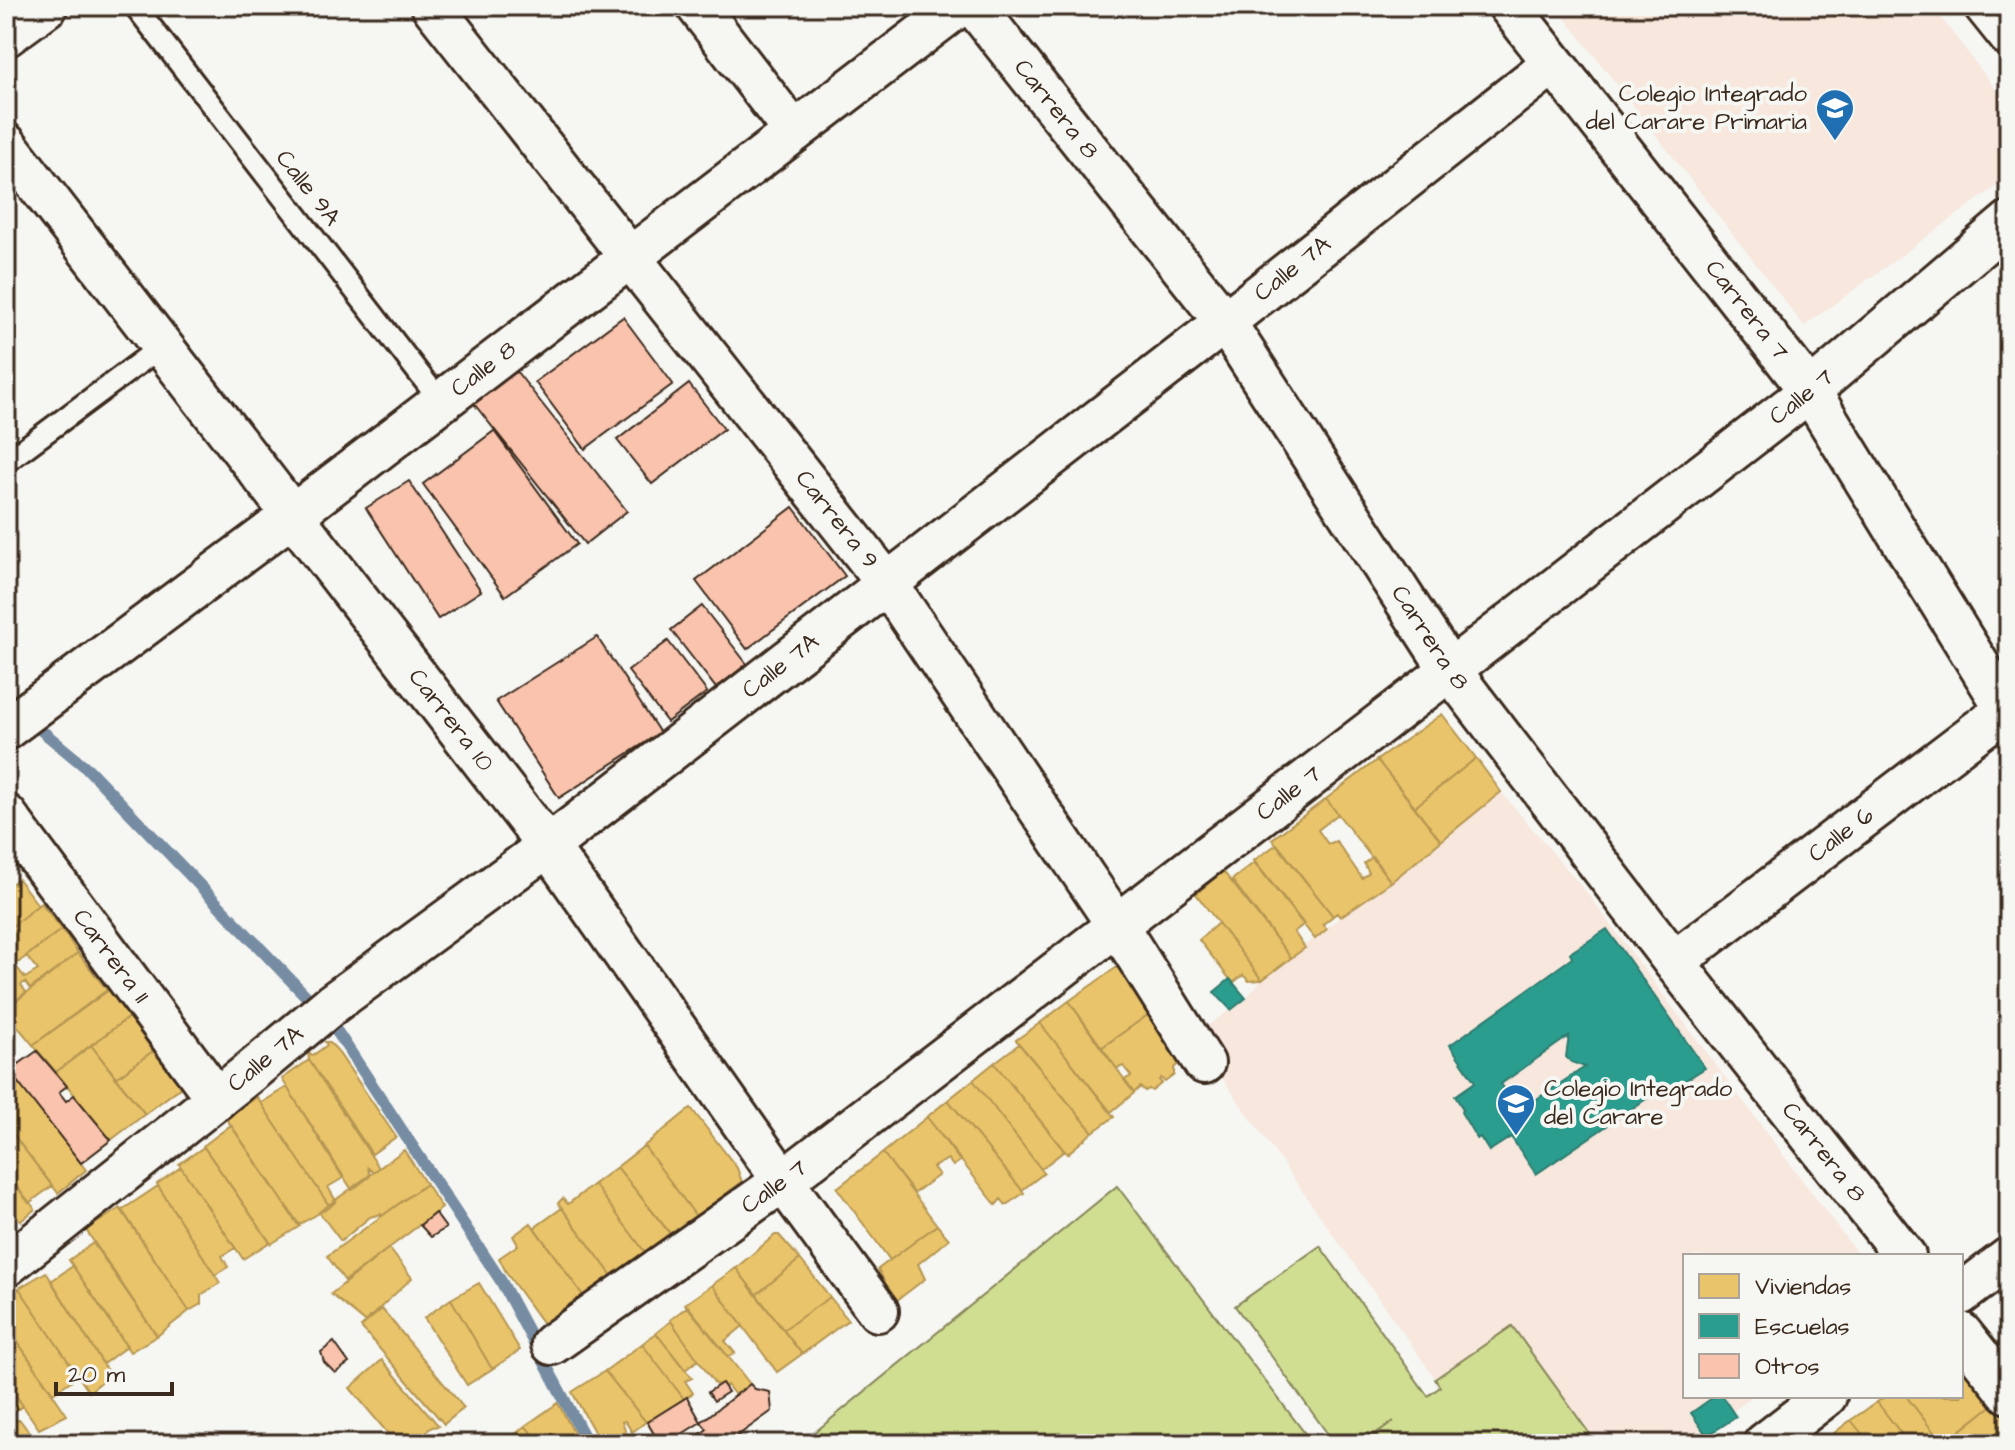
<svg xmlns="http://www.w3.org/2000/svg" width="2015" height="1450" viewBox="0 0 2015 1450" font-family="'Architects Daughter',sans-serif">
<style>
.built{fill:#f7e7dd}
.green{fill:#d0de92;stroke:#868458;stroke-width:2}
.homes{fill:#e9c46a;stroke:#b59653;stroke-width:2}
.schools{fill:#2a9d8f;stroke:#2f7a6d;stroke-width:2;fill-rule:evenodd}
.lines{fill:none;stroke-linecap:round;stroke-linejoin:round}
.stream{stroke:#768ca2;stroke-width:12}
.building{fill:#f9c3ad;stroke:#3b2a1e;stroke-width:2}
.service-casing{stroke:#3b2a1e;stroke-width:26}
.minor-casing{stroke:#3b2a1e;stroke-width:46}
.service{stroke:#f6f6f2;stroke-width:20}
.minor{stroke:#f6f6f2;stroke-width:40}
.labels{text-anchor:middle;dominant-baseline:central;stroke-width:8;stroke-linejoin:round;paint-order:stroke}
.poi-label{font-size:24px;fill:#3b2a1e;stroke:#f6f6f2;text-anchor:end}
.street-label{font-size:24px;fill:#3b2a1e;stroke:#f6f6f2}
</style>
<rect width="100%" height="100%" fill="#f6f6f2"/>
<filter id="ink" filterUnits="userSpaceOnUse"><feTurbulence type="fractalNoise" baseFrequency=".0125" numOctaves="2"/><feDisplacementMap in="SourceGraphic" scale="16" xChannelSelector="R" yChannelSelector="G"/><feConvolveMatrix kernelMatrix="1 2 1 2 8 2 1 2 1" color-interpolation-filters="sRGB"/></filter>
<g filter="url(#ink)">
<path class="built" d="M1556 6H1932L2009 107V177L1804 326Z
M1501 792 1587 893 1859 1256H1685V1396H1753L1691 1444H1482L1193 1037 1246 998 1262 980 1340 917 1391 882Z"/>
<path class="green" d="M1117 1186 1313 1444H822L814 1433Z
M1320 1246 1428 1396 1440 1387 1435 1379 1512 1326 1597 1444H1364L1394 1421 1360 1444H1335L1235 1306Z"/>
<path class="homes" d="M1442 714 1476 758 1415 807 1377 760Z
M1476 758 1501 792 1441 841 1415 807Z
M1377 760 1441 841 1391 882 1326 799Z
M1326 799 1338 814 1318 830 1328 844 1336 841 1362 878 1369 873 1364 863 1373 857 1391 882 1340 917 1337 913 1333 916 1272 839Z
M1277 844 1333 916 1323 924 1327 929 1315 939 1253 861Z
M1255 862 1304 924 1294 932 1305 948 1291 958 1232 880Z
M1223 871 1291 958 1262 980 1196 894Z
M18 879 38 905 6 931V888Z
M41 903 62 929 6 972V931Z
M1218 923 1262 980 1249 981 1243 975 1233 983 1199 940Z
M62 929 78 953 30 989 25 982 21 985 26 992 6 1009V972L15 965 25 978 38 970 26 956Z
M78 953 107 990 33 1045 18 1027 11 1030 6 1024V1009Z
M1117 967 1152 1012 1101 1048 1069 1001Z
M113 987 133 1014 56 1072 33 1045Z
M1069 1001 1134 1093 1111 1112 1040 1023Z
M1152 1012 1187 1056 1174 1068V1075L1165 1082 1161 1078 1159 1080 1162 1083 1152 1091 1149 1089 1145 1091 1140 1087 1134 1093 1124 1080 1131 1076 1123 1066 1117 1069 1101 1048Z
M129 1017 153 1051 116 1078 91 1045Z
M1040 1023 1114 1117 1093 1132 1016 1040Z
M325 1042H329L336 1049 396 1137 372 1154 309 1060 308 1052 312 1056 327 1045Z
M1019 1044 1093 1132 1067 1154 994 1063Z
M91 1045 145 1114 111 1140 56 1072Z
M153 1051 181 1087 145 1114 116 1078Z
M309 1060 379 1168 373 1172 368 1168 370 1176 352 1190 282 1079Z
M994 1063 1064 1151 1041 1169 973 1080Z
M14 1077 86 1170 58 1193 6 1125V1083Z
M973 1080 1044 1173 1022 1190 948 1100Z
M287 1087 343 1178 328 1187 336 1201 330 1207 261 1103Z
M257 1097 330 1207 298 1225 226 1118Z
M948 1100 1022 1190 1024 1193 1006 1205 1001 1199 996 1205 927 1117Z
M691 1108 737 1168 742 1182 696 1216 644 1146Z
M927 1117 960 1161 953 1166 948 1159 933 1167 939 1175 914 1193 883 1153Z
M6 1125 52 1186 29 1203 6 1173Z
M231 1125 300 1226 271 1244 203 1146Z
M644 1146 696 1216 671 1235 617 1167Z
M204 1147 270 1242 243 1259 179 1164Z
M404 1150 426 1184 382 1216 381 1214 370 1217 341 1241 319 1212Z
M883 1153 937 1225 890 1260 837 1188Z
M181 1167 235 1248 222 1256 228 1267 215 1275 157 1184Z
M617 1167 670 1233 645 1252 594 1184Z
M7 1174 35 1209 21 1221 16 1216 11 1220 6 1215Z
M426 1184 442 1208 345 1281 327 1256Z
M594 1184 645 1252 613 1277 558 1203 563 1198 568 1204Z
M158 1186 220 1283 201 1295V1304L189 1311 122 1210Z
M120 1208 189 1311 157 1336 86 1230Z
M562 1208 616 1281 587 1301 534 1228Z
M531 1223 587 1301 547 1329 507 1274 499 1258 518 1245 513 1236Z
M937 1225 949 1239 918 1264 925 1279 888 1307 877 1289 886 1285 878 1269Z
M775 1235H779L800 1259 756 1295 736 1268Z
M93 1243 157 1336 130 1352 69 1260Z
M389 1248 412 1278 365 1322 331 1294Z
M800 1259 830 1297 783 1330 756 1295Z
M73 1266 127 1346 103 1364 51 1281Z
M736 1268 802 1354 777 1372 712 1285Z
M46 1272 110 1375 89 1392 19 1288Z
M479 1283 520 1350 492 1369 451 1299Z
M712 1285 743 1326 725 1341 735 1353 728 1357 685 1304Z
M19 1288 78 1376 53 1393 6 1325V1298Z
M830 1297 848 1320 802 1354 783 1330Z
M451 1299 492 1369 467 1385 424 1318Z
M688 1306 750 1384 735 1395 727 1385 725 1387 722 1383 716 1385 670 1320Z
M382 1309 464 1408 444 1424 361 1327Z
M671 1321 698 1360 685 1370 656 1333Z
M6 1325 67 1415 39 1429 6 1381Z
M656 1333 692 1378 685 1381 693 1393 684 1399 642 1344Z
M642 1344 684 1399 646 1422 605 1371Z
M382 1360 439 1426 432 1427 410 1444 395 1442 350 1388Z
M1961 1362 1994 1404 1943 1444 1906 1396H1961Z
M605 1371 646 1422 632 1432 625 1421 622 1422 627 1436 613 1444H601L572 1392Z
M6 1381 23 1406 12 1413 14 1420H20L29 1432 16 1440 6 1426Z
M1886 1396H1906L1943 1444H1909L1877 1402Z
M1877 1402 1909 1444H1870L1851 1420Z
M558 1403 580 1444H542L525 1426Z
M1994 1404 2009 1423V1435L1996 1444H1944Z
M1851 1420 1870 1444H1820Z
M525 1426 542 1444H504Z"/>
<path class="schools" d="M1607 929 1705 1068 1659 1097 1655 1093 1536 1174 1511 1137 1489 1151 1480 1137 1477 1139 1461 1112 1463 1109 1455 1096 1475 1082 1450 1045 1572 958 1570 953ZM1569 1036 1566 1057 1571 1062 1585 1067 1520 1110 1501 1084Z
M1230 979 1246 998 1231 1010 1214 992Z
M1715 1396H1722L1736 1417 1707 1436 1691 1413Z"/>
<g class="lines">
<path class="stream" d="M6 701 88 769 306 996 338 1033 501 1281 588 1444"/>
</g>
<path class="building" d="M623 317 673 384 585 449 535 382Z
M513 367 627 511 585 544 471 400Z
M689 384 724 429 652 484 617 440Z
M494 431 577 544 505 596 423 484Z
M409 481 481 591 438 619 366 508Z
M793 507 845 576 747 649 696 581Z
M702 606 747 664 716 688 671 630Z
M597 637 660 733 559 798 496 701Z
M668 641 707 692 667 722 628 671Z
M37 1051 67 1086 59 1092 66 1101 74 1095 111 1140 81 1163 9 1071Z
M435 1213 446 1228 431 1237 420 1225Z
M334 1342 349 1363 335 1373 324 1362 321 1352Z
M722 1383 728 1392 714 1401 708 1392Z
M750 1384 755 1389 770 1392 772 1411 726 1444H688L707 1429 701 1422Z
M687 1397 701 1422 666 1444H660L647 1422Z"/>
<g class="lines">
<defs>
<path id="service" d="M135 6 441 402
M6 462 162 346"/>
<g id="minor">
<path id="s1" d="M432 6 886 582 1117 925 1204 1063"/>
<path d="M697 6 794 132"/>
<path id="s2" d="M974 6 1225 322 1450 670 1674 962 1905 1256"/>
<path id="s3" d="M1509 6 1810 391 2009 714"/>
<path d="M1985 6 2009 36"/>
<path d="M6 36 47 6"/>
<path id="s4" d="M6 144 548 846 783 1181 878 1311"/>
<path id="s5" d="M6 729 293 515 959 6"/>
<path id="s6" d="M6 815 217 1099"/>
<path id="s7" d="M1674 962 2009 707"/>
<path id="s8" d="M6 1266 249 1073 332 1004 548 846 1225 322 1552 64"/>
<path d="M1961 1294 2009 1258"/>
<path d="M1961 1333 2009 1393"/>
<path id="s9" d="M552 1344 783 1181 1450 670 1810 391 2009 222"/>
<path d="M1764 1444 1826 1396"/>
</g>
</defs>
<use href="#service" class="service-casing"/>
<use href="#minor" class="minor-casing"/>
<use href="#service" class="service"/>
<use href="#minor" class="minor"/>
</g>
</g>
<defs>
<symbol id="school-pin" viewBox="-11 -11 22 30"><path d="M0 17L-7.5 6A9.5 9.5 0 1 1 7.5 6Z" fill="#1f6fb2" stroke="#f6f6f2"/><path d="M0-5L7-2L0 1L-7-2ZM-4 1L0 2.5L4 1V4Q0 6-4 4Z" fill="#fff"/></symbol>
</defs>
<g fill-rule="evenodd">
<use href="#school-pin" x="1813" y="86" width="44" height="60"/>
<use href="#school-pin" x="1494" y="1081" width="44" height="60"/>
</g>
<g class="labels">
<g class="poi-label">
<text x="1807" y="94">Colegio Integrado<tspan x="1807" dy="28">del Carare Primaria</tspan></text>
<text x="1544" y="1089" text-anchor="start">Colegio Integrado<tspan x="1544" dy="28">del Carare</tspan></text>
</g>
<g class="street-label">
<text stroke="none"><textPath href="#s2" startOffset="132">Carrera 8</textPath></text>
<text transform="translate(308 188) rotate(52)">Calle 9A</text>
<text stroke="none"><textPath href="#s8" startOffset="1628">Calle 7A</textPath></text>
<text stroke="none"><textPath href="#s3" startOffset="386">Carrera 7</textPath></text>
<text stroke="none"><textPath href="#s5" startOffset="598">Calle 8</textPath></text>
<text stroke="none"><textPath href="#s9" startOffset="1568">Calle 7</textPath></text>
<text stroke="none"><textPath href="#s1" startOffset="654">Carrera 9</textPath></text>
<text stroke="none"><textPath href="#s2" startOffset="780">Carrera 8</textPath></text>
<text stroke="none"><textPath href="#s8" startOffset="980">Calle 7A</textPath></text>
<text stroke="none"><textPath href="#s4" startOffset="728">Carrera 10</textPath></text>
<text stroke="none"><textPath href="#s9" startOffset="920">Calle 7</textPath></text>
<text stroke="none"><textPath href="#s7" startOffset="210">Calle 6</textPath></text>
<text stroke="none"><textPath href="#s6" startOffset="176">Carrera 11</textPath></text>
<text stroke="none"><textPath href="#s8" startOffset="332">Calle 7A</textPath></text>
<text stroke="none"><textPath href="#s2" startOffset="1428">Carrera 8</textPath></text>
<text stroke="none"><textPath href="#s9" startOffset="272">Calle 7</textPath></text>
</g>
</g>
<rect width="2015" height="1450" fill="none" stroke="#f6f6f2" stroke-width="32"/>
<rect x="16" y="16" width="1983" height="1418" fill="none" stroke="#3b2a1e" stroke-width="3" filter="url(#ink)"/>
<rect x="1683" y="1254" width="280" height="144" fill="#f6f6f2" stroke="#aba49d" stroke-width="2"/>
<rect x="1699" y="1274" width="40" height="24" fill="#e9c46a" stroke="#aba49d" stroke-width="2"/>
<text x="1755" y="1294" font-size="24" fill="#3b2a1e">Viviendas</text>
<rect x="1699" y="1314" width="40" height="24" fill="#2a9d8f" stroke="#aba49d" stroke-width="2"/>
<text x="1755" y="1334" font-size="24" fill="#3b2a1e">Escuelas</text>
<rect x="1699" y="1354" width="40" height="24" fill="#f9c3ad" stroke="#aba49d" stroke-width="2"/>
<text x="1755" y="1374" font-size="24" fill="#3b2a1e">Otros</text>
<path d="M56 1382v12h116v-12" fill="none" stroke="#3b2a1e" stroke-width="4"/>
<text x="68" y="1382" font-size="24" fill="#3b2a1e" stroke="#f6f6f2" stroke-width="6" paint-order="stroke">20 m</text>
</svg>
